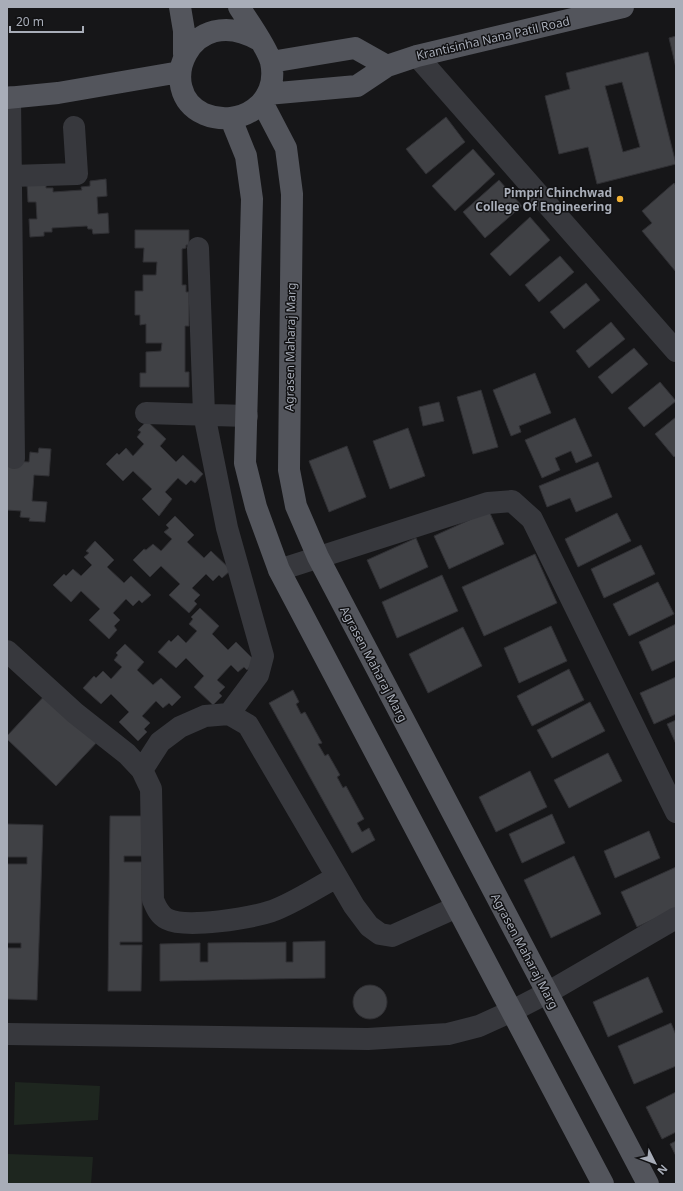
<svg xmlns="http://www.w3.org/2000/svg" width="683" height="1191" viewBox="0 0 683 1191" font-family="'Noto Sans',sans-serif">
<style>
.grass{fill:#1e261f}
.building{fill:#404145;stroke:#303034;fill-rule:evenodd}
.lines{fill:none;stroke-linecap:round;stroke-linejoin:round}
.minor{stroke:#37383d;stroke-width:22}
.major{stroke:#53555c;stroke-width:22}
.poi-dot{fill:#f2b134;stroke:#111113;stroke-width:1.5}
.labels{text-anchor:middle;dominant-baseline:central;stroke-width:3;stroke-linejoin:round;paint-order:stroke}
.street-label{font-size:12px;fill:#a8adb8;stroke:#111113}
.poi-label{font-size:12px;font-weight:bold;fill:#a8adb8;stroke:#111113;text-anchor:end}
</style>
<rect width="100%" height="100%" fill="#161618"/>
<path class="grass" d="M15 1082 100 1086 98 1120 14 1125Z
M8 1154 93 1157 91 1184H7Z"/>
<path class="building" d="M676 36V68L669 38Z
M648 52 676 164 597 184 588 147 559 154 545 96 570 89 566 73ZM622 82 640 147 623 152 605 86Z
M446 117 465 142 426 174 406 149Z
M473 149 495 174 455 211 432 186Z
M106 179 107 196 97 197 98 214 108 213 109 233 93 234 92 229H88L87 226 52 228V232H44V236L30 237 29 219H37L36 202H28L27 184 46 183V188H53V192L82 190 81 187 90 186V181Z
M499 180 522 206 485 238 463 212Z
M674 183 676 186V272L642 231 652 223 642 211Z
M530 217 550 240 510 276 490 254Z
M135 230H189V245H186V248L182 249V285H186V292H189V326H185V372H189V387H140V373H146V352L161 351 162 343H146V324L140 325V315H135V291H143V275H156L157 262H143L144 248H135Z
M560 256 574 272 539 302 525 285Z
M586 283 600 300 564 329 550 312Z
M611 322 625 339 589 368 576 351Z
M634 348 648 364 612 394 598 377Z
M535 373 551 413 519 426 521 432 511 436 493 390Z
M660 382 676 401 644 427 628 408Z
M481 390 498 447 473 454 457 397Z
M439 402 444 421 423 426 419 407Z
M676 417V455L674 457 655 434Z
M575 418 592 456 576 463 571 451 555 458 560 470 542 478 525 440Z
M147 421 166 439 160 446 176 462 183 455 203 474 195 483 191 480 186 485 178 478 165 492 172 499 159 516 142 499 152 489 133 471 123 481 106 464 117 453 119 455 126 448 133 456 144 444 137 437 141 432 138 430Z
M408 428 425 476 390 489 373 441Z
M347 446 366 497 329 512 309 461Z
M39 448 51 449 49 476 34 475 32 501 47 502 45 522 29 521 30 518 20 517 21 511 7 510V451L9 461 29 462 30 452 38 453Z
M598 462 612 497 576 512 570 498 547 507 539 486Z
M489 511 504 544 449 569 434 536Z
M617 513 631 541 578 567 565 539Z
M175 516 194 535 187 542 204 558 211 551 231 570 222 578 219 575 213 581 206 574 192 588 200 595 194 601 197 604 189 613 169 595 180 584 161 566 150 577 133 560 144 549 146 550 153 544 161 551 172 539 164 532 169 528 166 525Z
M416 538 428 567 380 589 367 560Z
M95 541 114 560 107 567 124 583 131 576 151 595 142 603 139 600 133 606 126 599 113 613 120 620 114 626 117 630 109 639 89 620 100 609 81 591 71 602 53 585 64 574 66 576 73 569 81 576 92 565 84 557 89 553 86 551Z
M641 545 655 574 604 598 591 569Z
M535 554 557 603 484 636 462 587Z
M442 575 458 611 397 638 382 602Z
M658 582 674 614 629 636 613 604Z
M200 608 219 626 212 634 228 650 236 642 255 661 247 670 244 667 238 672 231 665 217 680 225 687 219 693 222 696 213 705 194 687 204 676 186 658 176 668 158 652 169 640 171 642 178 635 186 643 197 631 189 624 193 619 191 617Z
M676 624V660L652 671 639 642Z
M551 626 567 661 519 683 504 648Z
M463 627 482 666 428 693 409 654Z
M125 644 144 662 137 670 153 685 161 678 181 697 172 706 169 703 163 708 156 701 142 716 150 723 144 729 147 732 138 741 119 722 129 712 111 694 101 704 83 688 94 676 96 678 103 671 111 679 122 667 114 660 118 655 116 653Z
M569 669 584 700 532 726 517 696Z
M676 677V714L654 724 640 693Z
M293 690 299 702 296 704 301 714 305 712 322 743 318 744 325 756 328 754 340 775 337 777 343 788 346 786 364 819 357 823 362 832 369 828 375 840 352 853 269 703Z
M48 692 99 740 56 786 7 739V736Z
M590 702 605 731 552 758 537 730Z
M676 720V744L667 724Z
M608 753 622 781 569 808 554 780Z
M530 771 547 807 496 832 479 797Z
M552 814 565 843 522 863 509 834Z
M110 816H143L142 856H124V862H142V942H120V945H142L141 991H108Z
M7 824 43 825 37 1000 7 999V948H21V943H7V864H27V857H7Z
M649 831 660 858 615 878 604 851Z
M574 856 601 914 551 938 524 880Z
M676 867V909L637 927 621 892Z
M325 941V978L160 981V944L200 943V962H208V943L286 942V962H293V942Z
M648 977 663 1012 608 1037 593 1002Z
M353 1002a17 17 0 1 1 34 0a17 17 0 1 1-34 0Z
M671 1023 676 1035V1066L634 1084 618 1046Z
M676 1092V1132L662 1139 646 1107Z
M676 1141V1156L670 1144Z"/>
<g class="lines">
<path class="minor" d="M417 56 676 351
M10 97 14 458
M11 176 77 174 74 127
M198 248 204 414 227 528 263 656 258 675 229 714
M146 413 247 416
M279 570 488 503 512 501 532 519 676 812
M7 651 75 713 127 754 142 770 151 789 153 900C156 907 159 915 167 919 186 929 251 918 272 911 294 903 316 888 337 877
M142 770 160 742 180 727 205 716 229 714 248 725 354 906 369 926 380 934 392 936 457 907
M7 1034 368 1039 448 1034 479 1026 512 1011 547 993 676 918"/>
<path class="major" d="M180 7 184 31V54
M239 7C248 21 267 47 271 62 280 103 240 129 204 114 153 91 190 0 259 40
M271 62 355 48 387 66
M267 94 357 86 387 66 417 56 623 7
M7 98 58 93 180 72
M262 102 286 148 292 194 289 470 296 506 318 557 648 1184
M231 119 246 156 252 199 245 463 256 507 279 570 603 1184"/>
</g>
<circle class="poi-dot" cx="620" cy="199" r="4"/>
<g class="labels">
<g class="street-label">
<text transform="translate(493 38) rotate(-13)">Krantisinha Nana Patil Road</text>
<text transform="translate(290 347) rotate(-89)">Agrasen Maharaj Marg</text>
<text transform="translate(374 664) rotate(62)">Agrasen Maharaj Marg</text>
<text transform="translate(525 951) rotate(62)">Agrasen Maharaj Marg</text>
</g>
<g class="poi-label">
<text x="612" y="192">Pimpri Chinchwad<tspan x="612" dy="14">College Of Engineering</tspan></text>
</g>
</g>
<rect width="683" height="1191" fill="none" stroke="#a8adb8" stroke-width="16"/>
<g transform="translate(655 1163) rotate(132)" stroke="#111113" stroke-width="3" paint-order="stroke">
<path d="M0-3L7 15L0 10L-7 15Z" fill="#a8adb8"/>
<text y="-6" font-size="11" font-weight="bold" text-anchor="middle" fill="#a8adb8">N</text>
</g>
<path d="M10 26v6h73v-6" fill="none" stroke="#a8adb8" stroke-width="2"/>
<text x="16" y="26" font-size="12" fill="#a8adb8" stroke="#111113" stroke-width="3" paint-order="stroke">20 m</text>
</svg>
